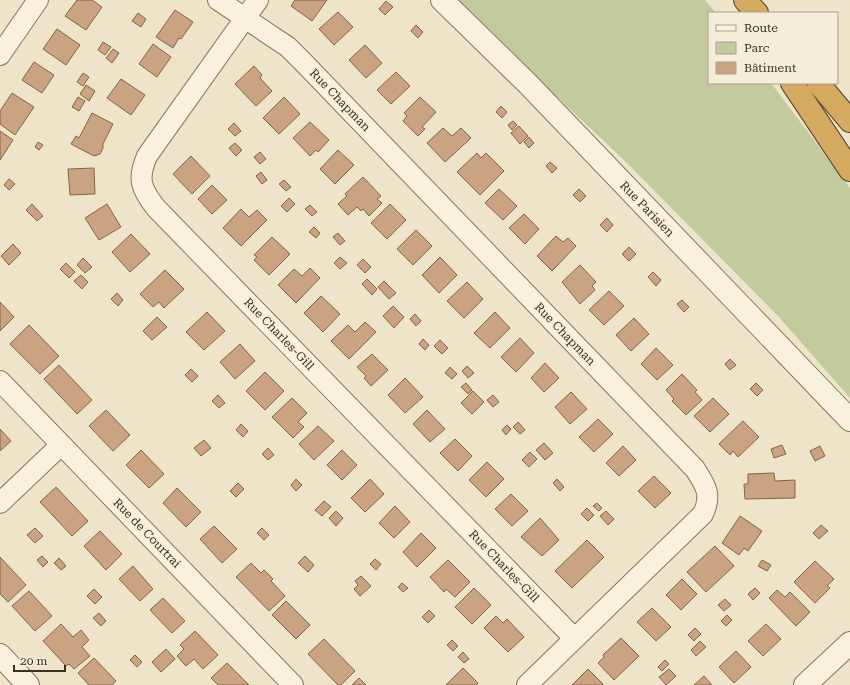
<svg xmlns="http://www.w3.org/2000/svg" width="850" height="685" viewBox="0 0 850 685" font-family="'Roboto Serif',serif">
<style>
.green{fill:#c3cb9e}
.building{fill:#c9a382;stroke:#866346}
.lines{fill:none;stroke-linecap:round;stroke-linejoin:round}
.minor-casing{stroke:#88775f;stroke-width:22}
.tertiary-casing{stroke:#88775f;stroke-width:24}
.motorway-casing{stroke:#574532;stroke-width:24}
.minor{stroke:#f8f1dd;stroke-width:20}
.tertiary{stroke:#f8f1dd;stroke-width:22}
.motorway{stroke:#d6a960;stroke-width:22}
.labels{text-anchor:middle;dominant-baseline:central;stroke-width:3;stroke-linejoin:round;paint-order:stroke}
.street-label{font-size:12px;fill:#3a2f21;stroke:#f4eed9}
</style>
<rect width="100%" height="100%" fill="#ede4ca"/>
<path class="green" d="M454 0H705L716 13H709V83H771L850 188V398L778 316 624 160Z"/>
<path class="building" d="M77 0H92L102 7 86 30 65 16Z
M295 0H327L312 21 291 6Z
M386 1 393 7 385 15 379 9Z
M175 10 193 22 181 39 179 38 173 48 156 37Z
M338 12 353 27 334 45 319 29Z
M138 13 146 19 141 27 132 21Z
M416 25 423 32 418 38 411 31Z
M57 29 80 45 66 65 43 49Z
M103 42 111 47 105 55 98 50Z
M153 44 171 57 157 77 139 64Z
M365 45 382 63 366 78 349 60Z
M113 49 119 53 112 63 106 58Z
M34 62 54 75 42 93 22 80Z
M254 66 262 75 260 78 272 91 256 106 235 84Z
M396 72 410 86 391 104 377 90Z
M83 73 89 77 83 86 77 82Z
M121 79 145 95 131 115 107 98Z
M86 85 95 91 89 101 80 94Z
M12 93 34 107 15 135 0 124V111Z
M78 97 85 101 79 111 72 107Z
M284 97 300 114 279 134 263 118Z
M420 97 436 112 422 127 425 129 418 136 403 121 407 116 404 113Z
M501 106 507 112 502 118 496 112Z
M92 113 113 124 103 144V148L100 154 94 156 71 144 76 136 79 138Z
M513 121 517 125 512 130 508 125Z
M310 122 329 140 318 152 316 150 310 156 293 138Z
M234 123 241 131 235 136 228 129Z
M519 126 528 136 520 144 511 133Z
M443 128 452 136 461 128 471 138 445 162 427 143Z
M0 131 13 140 0 160Z
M529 137 534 143 529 148 524 142Z
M38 142 43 145 39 150 35 147Z
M235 143 242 150 236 156 229 148Z
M338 150 354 165 335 184 320 169Z
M260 152 266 159 260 164 254 157Z
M477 153 481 158 486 153 504 171 480 195 457 172Z
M191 156 210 176 192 194 173 174Z
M550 162 557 168 552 173 546 166Z
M94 168 95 194 70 195 68 169Z
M261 172 267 180 262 184 256 176Z
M363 177 381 196 377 199 382 203 369 216 363 209 361 211 357 207 348 215 338 204 347 196 345 194Z
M9 179 15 184 9 190 4 185Z
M284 180 291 187 286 191 279 184Z
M212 185 227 200 212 214 198 199Z
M499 189 517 206 503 220 485 203Z
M579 189 586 196 580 202 573 195Z
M289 198 295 204 287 212 281 206Z
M32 204 43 216 37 221 26 210Z
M107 204 121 227 99 240 85 218Z
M390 204 406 220 387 239 371 223Z
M310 205 317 212 312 216 305 209Z
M241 209 249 217 257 210 267 220 241 246 223 228Z
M524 214 539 229 525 244 509 228Z
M607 218 613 225 607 232 600 225Z
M314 227 320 233 316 238 309 232Z
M416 230 432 246 413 265 397 249Z
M338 233 345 241 340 245 333 237Z
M131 234 150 254 130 272 112 252Z
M556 236 563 242 568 238 576 246 552 271 537 256Z
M272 237 290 254 269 275 254 260 257 257 254 255Z
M13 244 21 253 9 265 1 256Z
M629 247 636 254 629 261 622 254Z
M340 257 347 263 340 269 334 263Z
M440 257 457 275 439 293 422 275Z
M83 258 92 267 85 273 77 265Z
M363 259 371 267 365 273 357 265Z
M66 263 75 272 69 278 60 269Z
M580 265 596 282 592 286 595 290 580 304 562 282Z
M310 268 320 278 296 303 278 285 294 269 302 276Z
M165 270 184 289 164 308 159 302 153 307 140 294Z
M653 272 661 280 656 286 648 277Z
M81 275 88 282 82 289 74 281Z
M367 279 377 289 372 295 362 284Z
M384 281 396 293 389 299 378 287Z
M467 282 483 299 464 318 447 301Z
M609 291 624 306 604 325 589 310Z
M117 293 123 300 118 306 111 299Z
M321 296 340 314 323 332 304 313Z
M682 300 689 307 684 312 677 304Z
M0 302 14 317 0 331Z
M393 306 404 317 394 328 383 316Z
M207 312 225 331 204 350 186 332Z
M495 312 510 328 490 348 474 333Z
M415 314 421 321 416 326 410 319Z
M157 317 167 327 152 340 143 331Z
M634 318 649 334 631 351 616 335Z
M365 322 376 332 349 359 331 341 348 325 355 332Z
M29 325 59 356 40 374 10 344Z
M520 338 534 353 516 372 501 357Z
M423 339 429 345 425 350 419 344Z
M440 340 448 348 442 354 434 346Z
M240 344 255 361 235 379 220 362Z
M656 348 673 365 657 380 641 364Z
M372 354 388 370 371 386 364 378 366 376 357 367Z
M730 359 736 365 730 370 725 364Z
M545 363 559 378 544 392 531 378Z
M59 365 92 400 77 414 44 379Z
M467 366 474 373 468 378 462 371Z
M450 367 457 374 452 379 445 373Z
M191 369 198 376 192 382 185 375Z
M265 372 284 391 265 410 246 391Z
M682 374 697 390 695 392 702 400 686 415 672 401 674 399 666 390Z
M405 378 423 397 405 413 388 395Z
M466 383 472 390 468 394 461 387Z
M756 383 763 390 757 396 750 389Z
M473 391 484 402 472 414 461 403Z
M571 392 587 409 570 424 555 407Z
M218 395 225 403 219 408 212 401Z
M493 395 499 402 493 407 487 400Z
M292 398 307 413 298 422 304 427 293 438 272 417Z
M713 398 729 414 710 432 694 416Z
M106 410 130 435 113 451 89 426Z
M427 410 445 429 430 442 413 424Z
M598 419 613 434 594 452 579 437Z
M743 421 759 437 738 457 733 451 730 455 719 444Z
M518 422 525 430 520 434 513 427Z
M241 424 248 431 243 437 236 430Z
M507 425 511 429 506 435 502 430Z
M318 426 334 441 314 460 299 444Z
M0 429 11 441 0 451Z
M455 439 472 456 458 471 440 453Z
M204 440 211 448 201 456 194 448Z
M544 443 553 453 545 460 536 450Z
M782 445 786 454 774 458 771 449Z
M623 446 636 460 619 476 606 463Z
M820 446 825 456 815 461 810 451Z
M268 448 274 455 268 460 262 454Z
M141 450 164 474 149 488 126 465Z
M342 450 357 465 342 480 327 465Z
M530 452 537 459 529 467 522 460Z
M487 462 504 479 486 497 469 480Z
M774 473 775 481 795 480V498L745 499 744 484H748V474Z
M654 476 671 493 655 508 638 491Z
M296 479 302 485 296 491 291 485Z
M370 479 384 494 365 512 351 498Z
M557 479 564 487 560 491 553 483Z
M238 483 244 489 236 497 230 491Z
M56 487 88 521 72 536 40 502Z
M177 488 201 512 186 527 163 503Z
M511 494 528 511 512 526 495 509Z
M324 501 331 507 322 516 315 510Z
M597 503 602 508 599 511 593 506Z
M395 506 410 522 394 538 379 523Z
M587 508 594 515 588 521 581 514Z
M336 511 343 518 336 526 329 518Z
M606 511 614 519 608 525 600 516Z
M740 516 762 531 748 551 744 548 739 555 722 543Z
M540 518 559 540 542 556 521 537Z
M821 525 828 531 819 539 813 533Z
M214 526 237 549 222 563 200 539Z
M35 528 43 536 35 543 27 535Z
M262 528 269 535 264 540 257 533Z
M100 531 122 554 106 570 84 546Z
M421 533 436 548 417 567 403 552Z
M587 540 604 557 572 588 555 571Z
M715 546 734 566 706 592 687 572Z
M42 556 48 562 43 567 37 560Z
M305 556 314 565 308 572 298 563Z
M0 557 26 585 8 602 0 594Z
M59 558 66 566 61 570 54 563Z
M375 559 381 564 376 570 370 564Z
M448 560 470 582 455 597 446 589 444 592 430 577Z
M762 560 771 565 767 571 758 566Z
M815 561 834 579 827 586 830 588 815 603 794 582Z
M251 563 261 573 264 570 273 579 271 581 285 596 269 611 236 577Z
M133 566 153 589 140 601 119 579Z
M361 576 371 586 360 596 354 589 358 585 355 581Z
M682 579 697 594 681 610 666 595Z
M402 583 408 588 403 592 398 587Z
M474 588 491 605 472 624 455 607Z
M755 588 760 593 753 600 748 594Z
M94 589 102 597 95 604 87 596Z
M777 590 785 597 790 592 810 612 796 626 769 598Z
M29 591 52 616 35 631 12 606Z
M163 598 185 621 172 633 150 610Z
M725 599 731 605 724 611 718 605Z
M286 601 310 625 296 639 272 615Z
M652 608 671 627 656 641 637 622Z
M429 610 435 616 428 623 422 617Z
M99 613 106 621 101 626 93 618Z
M727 615 732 620 726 626 721 621Z
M496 616 503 623 507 619 524 637 508 652 484 628Z
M61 624 73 637 81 630 89 640 82 647 90 656 74 669 69 664 66 666 43 641Z
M766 624 781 639 763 656 748 641Z
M695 628 701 634 694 641 688 635Z
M195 631 218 655 203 669 194 659 186 666 177 656 184 649 180 645Z
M621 638 639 656 614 680 598 663 604 657 603 655Z
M324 639 355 671 341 685H338L308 654Z
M452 640 458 646 453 651 447 645Z
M700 641 706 647 696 656 691 650Z
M166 649 175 659 161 672 152 662Z
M736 651 751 667 734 683 719 667Z
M463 652 469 659 464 663 458 657Z
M135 655 142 662 137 667 130 660Z
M94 658 116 681 112 685H89L78 673Z
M665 660 669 664 662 671 658 667Z
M227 663 249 685H218L211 678Z
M463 668 478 683 476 685H446Z
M588 669 603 684 602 685H572Z
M669 669 676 676 666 685 659 677Z
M704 676 712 685H694Z
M359 678 366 685H352Z"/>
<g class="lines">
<defs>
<path id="minor" d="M218 0 288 47 305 64 695 469C706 486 712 495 703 514L527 685
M258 0 147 156C137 179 141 189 156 208L574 638
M0 55 38 0
M0 381 293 685
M0 503 61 445"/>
<path id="tertiary" d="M442 0 528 84 850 420
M0 655 28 685
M805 685 850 643"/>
<path id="motorway" d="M745 0 757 13
M792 83 850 170
M818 83 850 121"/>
</defs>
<use href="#minor" class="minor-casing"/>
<use href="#tertiary" class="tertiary-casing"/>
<use href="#motorway" class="motorway-casing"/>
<use href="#minor" class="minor"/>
<use href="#tertiary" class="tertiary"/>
<use href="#motorway" class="motorway"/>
</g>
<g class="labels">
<g class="street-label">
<text transform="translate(340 100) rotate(46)">Rue Chapman</text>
<text transform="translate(647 209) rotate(46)">Rue Parisien</text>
<text transform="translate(279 334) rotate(46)">Rue Charles-Gill</text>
<text transform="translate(565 334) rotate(46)">Rue Chapman</text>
<text transform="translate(147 533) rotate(46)">Rue de Courtrai</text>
<text transform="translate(504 566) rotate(46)">Rue Charles-Gill</text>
</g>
</g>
<rect x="708" y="12" width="130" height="72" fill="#f4eed9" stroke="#aaa28f"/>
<rect x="716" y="25" width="20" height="6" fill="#f8f1dd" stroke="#aaa28f"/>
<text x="744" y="32" font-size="12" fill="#3a2f21">Route</text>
<rect x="716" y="42" width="20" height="12" fill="#c3cb9e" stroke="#aaa28f"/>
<text x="744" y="52" font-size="12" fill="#3a2f21">Parc</text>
<rect x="716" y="62" width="20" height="12" fill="#c9a382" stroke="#aaa28f"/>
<text x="744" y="72" font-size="12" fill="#3a2f21">Bâtiment</text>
<path d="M14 665v6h51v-6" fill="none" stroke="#3a2f21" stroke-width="2"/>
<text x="20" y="665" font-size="12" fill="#3a2f21" stroke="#f4eed9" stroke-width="3" paint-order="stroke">20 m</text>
</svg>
